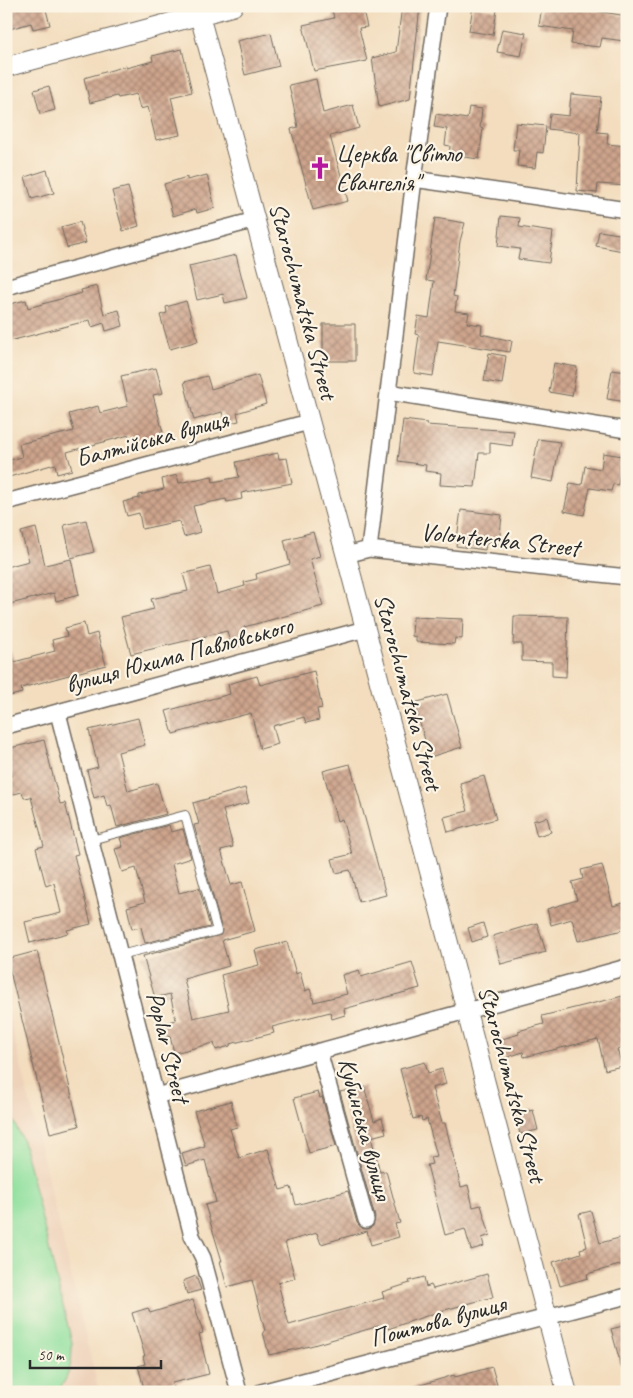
<svg xmlns="http://www.w3.org/2000/svg" width="633" height="1398" viewBox="0 0 633 1398" font-family="Caveat,sans-serif">
<style>
.built{fill:#eed2ba}
.park{fill:#90e09f;stroke:#5e8665}
.building{fill:url(#building-cross-hatch)}
.lines{fill:none;stroke-linecap:round;stroke-linejoin:round}
.service-casing{stroke:#71695e;stroke-width:10}
.minor-casing{stroke:#71695e;stroke-width:18}
.tertiary-casing{stroke:#71695e;stroke-width:21}
.service{stroke:#fff;stroke-width:8}
.minor{stroke:#fff;stroke-width:15}
.tertiary{stroke:#fff;stroke-width:19}
.labels{text-anchor:middle;dominant-baseline:central;stroke-width:4.5;stroke-linejoin:round;paint-order:stroke}
.poi-label{font-size:25px;fill:#2b2b2b;stroke:#fcf5e5;text-anchor:start}
.street-label{font-size:25px;fill:#2b2b2b;stroke:#fcf5e5}
</style>
<defs>
<pattern id="building-cross-hatch" width="8" height="8" patternUnits="userSpaceOnUse" patternTransform="scale(1.25)"><rect width="8" height="8" fill="#cea48c"/><path d="M0 0l8 8M0 8l8-8" fill="none" stroke="#a78673"/></pattern>
</defs>
<rect width="100%" height="100%" fill="#fcf5e5"/>
<filter id="ink" filterUnits="userSpaceOnUse"><feTurbulence type="fractalNoise" baseFrequency=".02" numOctaves="2"/><feDisplacementMap in="SourceGraphic" scale="10" xChannelSelector="R" yChannelSelector="G"/><feConvolveMatrix kernelMatrix="1 2 1 2 8 2 1 2 1" color-interpolation-filters="sRGB"/></filter>
<filter id="wash" filterUnits="userSpaceOnUse"><feTurbulence type="fractalNoise" baseFrequency=".0096" numOctaves="4" result="noise"/><feDisplacementMap in="SourceGraphic" scale="20" xChannelSelector="R" yChannelSelector="G"/><feGaussianBlur stdDeviation="1.12" result="paint"/><feColorMatrix in="noise" values="0 0 0 0 0 0 0 0 0 0 0 0 0 0 0 0 0 1.4 0 .05"/><feComposite in="paint" operator="in"/></filter>
<g filter="url(#wash)">
<rect width="100%" height="100%" fill="#f3ddbe"/>
<path class="built" d="M6 1003 99 1392H6Z"/>
<path class="park" d="M6 1115 14 1122 23 1141 72 1343C72 1363 70 1376 57 1392H6Z"/>
<g id="blocks">
<path class="building" d="M6 6H45L50 25 33 29 31 23 6 30Z
M331 6H362L367 27 359 28 367 61 314 71 303 25 334 18Z
M402 6H420L410 99 379 107 372 58 396 52Z
M473 6 497 10 493 35 469 31Z
M542 6H565L627 16V31H625L624 41 602 38 600 47 571 44 573 31 539 26Z
M502 29 526 33 521 56 497 52Z
M271 33 279 66 245 75 237 41Z
M182 49 192 92 171 97 180 135 156 140 148 107 140 109 136 94 118 98 117 96 90 103 84 78 126 66V68L153 61 152 56Z
M316 79 323 113 353 105 359 128 330 136 348 201 313 210 291 129 298 127 289 85Z
M49 86 55 110 40 114 34 90Z
M571 94 601 97 597 132 608 133 607 144 627 146V186L598 184 597 193 577 191 580 133 548 129 550 114 569 116Z
M469 107 482 109 480 127 483 128 479 159 449 155 450 146 445 145 447 129 434 127 436 114 467 119Z
M516 123 546 126 543 153 537 152 535 168 517 166 519 150H513Z
M47 170 54 193 32 199 25 177Z
M207 175 215 208 197 213 196 209 173 216 164 184 187 177V180Z
M128 187 139 226 123 231 112 191Z
M501 216 520 218 519 227 553 232 549 263 518 259 520 249 498 246Z
M435 218 465 223 460 241 453 296 457 297 455 311 469 313 467 323 482 325 481 334 512 341 510 352 438 341 433 376 414 373 419 335 415 334 418 316 429 318 434 281 426 280Z
M80 222 86 243 67 248 61 227Z
M599 231 626 235 623 251 596 246Z
M236 255 247 298 225 303 223 294 197 300 189 266Z
M97 286 104 314 119 310 123 326 106 331 104 323 92 327 90 320 6 342V305L26 300 28 308 82 293 81 290Z
M186 301 198 341 170 349 160 315 167 313 166 307Z
M323 324H355V361H323Z
M489 353 506 356 502 384 484 381Z
M554 363 577 367 572 396 549 392Z
M156 368 163 393 153 395 164 436 132 444 129 435 67 452 72 470 57 474 55 464 9 477 6 461 22 457 19 444 74 431 69 414 98 406 100 413 128 406 121 376Z
M612 370 627 372V402L607 399Z
M258 375 266 404 237 413 239 421 225 424 222 412 194 420 184 382 207 376 211 389Z
M403 420 427 423 426 425 514 431 512 446 490 443V453H479L475 487 440 485 441 473 425 471 426 465 398 461Z
M538 439 560 442 553 482 531 478Z
M278 453 279 459 287 458 292 483 241 493 242 499 227 502 226 499 193 506 200 532 184 537 179 521 142 529 139 513 127 516 123 502 139 498V495L164 489 162 479 177 475 179 483 212 476 213 482 239 477 236 462Z
M603 453 623 456 618 485 613 484 611 491 590 488 584 515 564 511 570 483 582 485 585 466 601 469Z
M461 510 502 515 499 545 486 543 485 550 456 546Z
M86 520 94 552 71 558 64 525Z
M36 528 45 565 71 559 79 595 56 601 54 593 6 605V567L29 561 21 532Z
M313 532 320 556 310 559 323 606 244 627 248 643 231 648 227 631 131 654 121 617 154 609 151 599 188 591 183 574 210 567 217 594 245 586 244 582 257 579 256 574 290 564 284 540Z
M514 616 568 617 566 677 552 676V662L522 661V644H513Z
M413 617 463 619 462 639 455 638 454 644 416 642V637L412 636Z
M84 623 87 636 97 633 106 665 21 688 22 693 6 697V652L11 651 14 662 55 651 52 640 67 636 65 628Z
M314 671 322 708 317 709 319 720 306 723 304 717 273 726 278 744 260 749 251 713 173 734 166 711 230 694 228 684 257 676 260 685Z
M447 694 462 747 430 757 414 703Z
M138 718 145 745 118 752 128 791 157 783 166 814 117 827 111 805 107 806 104 795 94 798 87 770 98 767 89 730Z
M44 740 60 804 65 803 78 854 74 855 91 924 67 930 68 933 30 943 25 922 61 913 54 883 46 886 36 848 44 846 31 797 24 798 22 792 6 796V777L12 775 6 749Z
M350 764 386 895 359 902 350 870 336 873 332 859 352 854 342 819 337 821 323 771Z
M484 776 496 819 448 832 444 817 468 811 460 783Z
M245 788 249 803 223 810 233 847 221 850 231 885 242 882 255 931 222 940 229 966 184 979 193 1018 229 1010 221 975 259 965 255 950 287 942 296 974 300 972 305 991 310 989 314 1002 347 994 342 975 359 970 361 977 412 962 420 988 344 1009 345 1015 332 1019 330 1012 272 1027 274 1033 230 1044V1046L216 1050 214 1043 174 1053 170 1036 160 1039 156 1025 176 1020 170 994 155 998 143 956 221 935 222 930 194 825 199 824 193 803Z
M547 817 551 832 537 836 533 821Z
M169 825 171 832 183 829 191 858 172 864 179 893 199 888 210 927 145 943 141 927 132 929 127 907 145 902 136 868 122 872 115 849 123 847 120 838Z
M602 865 613 906 627 902V929L578 941 572 919 551 925 547 909 577 900 572 882 583 879 581 870Z
M483 923 487 937 472 942 468 928Z
M537 923 546 952 501 964 493 936Z
M37 951 79 1126 50 1133 7 959Z
M627 995V1046L617 1049 622 1066 605 1070 598 1039 524 1057 523 1052 505 1058 499 1040 519 1034 518 1031 544 1024 542 1016Z
M425 1062 428 1073 442 1069 446 1084 432 1088 442 1123H445L461 1187 468 1185 473 1207 481 1205 490 1235 482 1238 484 1246 471 1250 465 1229 445 1235 427 1165 432 1164 430 1157 437 1156 427 1119 422 1121 421 1117 413 1119 400 1069Z
M364 1086 374 1121 382 1118 386 1133 371 1137 380 1172 386 1171 400 1223 395 1224 399 1237 371 1245 367 1231 321 1244 317 1233 285 1242 295 1278 278 1283 289 1325 384 1298 382 1292 410 1283 409 1281 424 1277 426 1287 431 1285 433 1289 487 1274 493 1297 441 1311 388 1329 386 1324 310 1346 269 1355 263 1332 265 1331 252 1280 227 1287 220 1261H222L205 1205 216 1202 205 1160 186 1166 182 1153 205 1146 194 1111 231 1101 237 1127 230 1129 239 1158 268 1149 280 1190 291 1187 296 1205 348 1191 357 1223 363 1229H368L373 1226 375 1217 340 1092Z
M318 1092 320 1098 322 1097 336 1146 309 1153 294 1098Z
M533 1110 538 1130 520 1134 515 1114Z
M591 1211 600 1243 627 1236V1263L587 1274 588 1278 560 1286 553 1262 581 1253 580 1249 587 1247 579 1214Z
M196 1276 201 1290 187 1294 183 1281Z
M193 1300 203 1333 199 1334 209 1374 172 1383 174 1392H145L138 1366 145 1364 143 1356H145L132 1313 148 1308 150 1313Z
M627 1325V1368L622 1369 611 1329Z
M492 1367 499 1392H412L411 1388 454 1375 455 1377Z"/>
</g>
</g>
<g filter="url(#ink)">
<use href="#blocks" fill-opacity="0" stroke="#71695e" stroke-width="1"/>
<g class="lines">
<defs>
<path id="service" d="M91 840 185 815 217 931 120 955"/>
<path id="minor" d="M414 179 627 210
M6 287 255 220
M388 392 627 430
M6 502 309 422
M369 549 627 577
M346 555 369 549 414 179 438 6
M58 713 192 1236 203 1258 239 1392
M6 726 365 629
M319 1051 366 1220
M156 1096 627 967
M261 1392 627 1296"/>
<path id="tertiary" d="M197 6 346 555 567 1392
M6 67 233 6"/>
</defs>
<use href="#service" class="service-casing"/>
<use href="#minor" class="minor-casing"/>
<use href="#tertiary" class="tertiary-casing"/>
<use href="#service" class="service"/>
<use href="#minor" class="minor"/>
<use href="#tertiary" class="tertiary"/>
</g>
</g>
<defs>
<symbol id="church-bare" viewBox="-9 -9 18 18"><path d="M-1.2-6h2.4v3.5h3.3v2.4h-3.3V6h-2.4V-.1h-3.3v-2.4h3.3Z" fill="#b5179e" stroke="#fcf5e5" stroke-width="2.5" paint-order="stroke"/></symbol>
</defs>
<g fill-rule="evenodd">
<use href="#church-bare" x="304" y="152" width="32" height="32"/>
</g>
<g class="labels">
<g class="poi-label">
<text x="336" y="154">Церква "Світло<tspan x="336" dy="29">Євангелія"</tspan></text>
</g>
<g class="street-label">
<text transform="translate(303 301) rotate(75)">Starochumatska Street</text>
<text transform="translate(152 439) rotate(-15)">Балтійська вулиця</text>
<text transform="translate(500 540) rotate(6)">Volonterska Street</text>
<text transform="translate(179 655) rotate(-15)">вулиця Юхима Павловського</text>
<text transform="translate(408 692) rotate(75)">Starochumatska Street</text>
<text transform="translate(168 1047) rotate(76)">Poplar Street</text>
<text transform="translate(512 1084) rotate(75)">Starochumatska Street</text>
<text transform="translate(365 1129) rotate(75)">Кубинська вулиця</text>
<text transform="translate(438 1321) rotate(-15)">Поштова вулиця</text>
</g>
</g>
<rect width="633" height="1398" fill="none" stroke="#fcf5e5" stroke-width="25"/>
<path d="M30 1360v8h131v-8" fill="none" stroke="#2b2b2b" stroke-width="2.5"/>
<text x="38" y="1360" font-size="15" fill="#2b2b2b" stroke="#fcf5e5" stroke-width="4" paint-order="stroke">50 m</text>
</svg>
